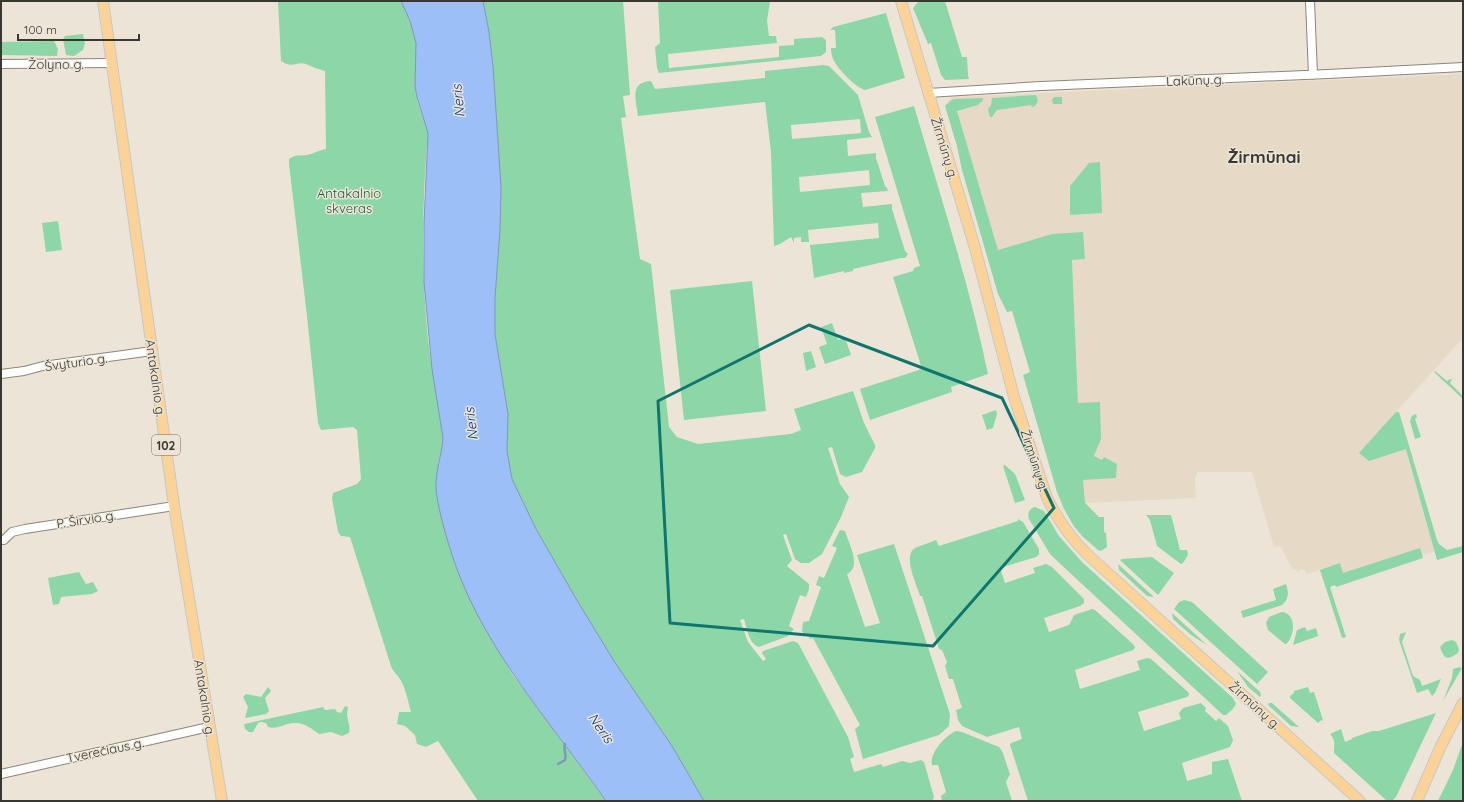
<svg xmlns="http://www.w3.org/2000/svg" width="1464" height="802" viewBox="0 0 1464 802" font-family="Quicksand,sans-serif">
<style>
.industrial{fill:#e6dac6}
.green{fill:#8dd6a7;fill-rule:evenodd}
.water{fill:#9dbff8;stroke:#7f96bc}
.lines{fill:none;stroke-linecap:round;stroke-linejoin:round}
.stream{stroke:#7f96bc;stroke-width:2.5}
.minor-casing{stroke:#8c867a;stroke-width:10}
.major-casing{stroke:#c8c7c5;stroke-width:12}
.minor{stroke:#fff;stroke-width:8}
.major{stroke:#fbd398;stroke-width:10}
.marked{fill:none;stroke:#0f766e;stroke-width:3;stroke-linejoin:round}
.labels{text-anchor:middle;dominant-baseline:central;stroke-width:3;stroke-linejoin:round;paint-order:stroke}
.shield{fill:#ece5d7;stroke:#6f6b63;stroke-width:1}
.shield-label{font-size:12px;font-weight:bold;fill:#393731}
.street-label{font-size:13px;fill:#393731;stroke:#ece5d7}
.park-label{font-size:13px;fill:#1b5836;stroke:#ece5d7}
.water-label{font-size:14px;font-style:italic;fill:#063786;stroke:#ece5d7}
.district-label{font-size:17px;font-weight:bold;fill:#393731;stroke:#ece5d7}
</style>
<rect width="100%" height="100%" fill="#ece5d7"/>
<path class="industrial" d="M1463 74V338L1396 412 1436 551 1326 587 1320 570 1306 574 1304 569 1299 570V572L1298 573 1296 569 1293 570 1280 546 1274 547 1252 472H1198L1195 477 1196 498 1085 503 1082 480 1116 478 1117 464 1104 457 1102 460 1094 456 1101 439 1078 403 1072 260 1052 234 998 250 962 170 957 146 945 106 949 99 953 97Z"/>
<path class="green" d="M278 1H401C407 15 415 29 416 45 417 62 413 80 417 98 419 110 426 121 428 133 422 201 421 271 428 339 432 372 439 405 443 438L442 447 438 464 439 507 451 552 480 620 513 675 606 801H478L438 741 426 747 417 744 415 735 405 726 397 724 399 712H411C408 701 406 689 400 679 397 674 393 672 391 666L350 537 341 536 338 532 332 498 333 493 357 484 361 479 357 430 353 427 321 430 318 423 307 316 289 164V159C297 153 303 157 311 154 316 152 320 150 326 149L325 71C318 69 312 67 306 64 297 61 292 69 281 61Z
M483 1H623L630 95 623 96 626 117 621 118 640 259 651 264 669 427 677 437 698 444 791 434 801 430 794 409 853 391 864 423 875 445V448L862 472 846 477 840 474 832 447 828 448 840 484 849 497 841 517 822 554 809 563H801L795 559 786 534 783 535 792 560 787 566 809 584V589L806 597 800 595 789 626 794 629 788 636 759 647C749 644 747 628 744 619L740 620 748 642 763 661 766 659 762 653 763 651 793 641 798 643 848 737 854 757 850 759 854 772 881 764 883 767 902 761 910 763 921 760 924 762 934 797 932 801H704L672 746 614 661 578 602 536 529 512 479 507 451 508 427 506 401 495 334V298L500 230 501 187 493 66 489 32Z
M658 1H770L767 21 769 36H776L777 43 668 54 669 68 779 57V46L794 45V39L822 37 826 40V52L821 56 659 73 657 68 655 47 660 43Z
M919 1H945L962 57H967L968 75 969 79 945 80 941 75 931 43 928 44 913 8Z
M886 13 905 78 865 90C855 87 839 70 834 61 832 57 831 53 831 48H836L835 30H830L833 27Z
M83 34 85 43 83 50 74 56 66 55 63 39 65 36Z
M54 41 58 49 57 56 1 55V42Z
M823 65 829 66 858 95 869 132 872 137 847 140 848 156 876 153V158L885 186 887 188 888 191 861 193 863 207 892 204V209L905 251 908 254 905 258H901L853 269V271L844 273V271L814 278 810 245 879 238 878 223 808 230 809 242H801V237L794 238V243L791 237 780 244 774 246 771 152 765 102 638 116C636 100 629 82 651 81L655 89 765 78V71ZM860 119 861 133 792 139 791 125ZM869 170 870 185 800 192 799 177Z
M1036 95 1038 101 1035 106 1032 107 1031 105 997 110 992 117H990L988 109 991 105 992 98Z
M1054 97H1062V104H1053L1052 100Z
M983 98V100L978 105 957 111 998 250 1052 234 1083 232 1085 259 1072 260 1078 403 1100 402 1101 439 1094 456 1102 460 1104 457 1117 464 1116 478 1083 480 1085 503 1099 517H1104V532L1106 533 1107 547 1101 551 1098 550 1082 536 1073 525 1064 509 1057 492 1023 375 1030 372 1012 311 1007 312 998 294 962 170 957 146 945 106 953 99Z
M914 106C940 195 969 283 988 374L951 387 952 392 870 420 860 389 922 369 893 277 913 271 914 268 920 266 875 117Z
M1100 162 1102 213 1070 215V186L1089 163Z
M58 221 62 250 46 252 42 223Z
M752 281 766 411 684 420 670 290Z
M832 323 838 340 845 338 851 355 825 364 819 347 827 344 821 327Z
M811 351 816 367 806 371 803 353Z
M1435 371 1447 381 1450 379H1452L1450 383 1463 396V399L1434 372Z
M996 410 997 414 993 428 987 430 982 415Z
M1396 412H1399L1437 540 1439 544 1447 550 1463 546V552L1437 560 1406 449 1369 461 1359 453Z
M1416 414 1417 417 1415 419 1421 437 1415 439 1410 421 1412 416Z
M1005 465 1015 474 1025 500 1015 503 1003 466Z
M1035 507 1044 511 1059 536 1082 562 1233 698 1236 704 1232 710 1226 715H1223L1054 558 1050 554 1029 519C1027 513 1029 509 1035 507Z
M1146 515H1171L1180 550H1187L1188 555 1183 563 1181 564 1157 546 1150 520Z
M1018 519 1023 522 1039 549V554L1036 557 1000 568 1005 583 1035 573 1033 568 1046 564 1052 567 1084 599V603L1080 606 1044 618 1049 632 1069 625 1074 615 1092 609 1095 610 1134 645 1135 648 1133 650 1075 670 1080 689 1140 670 1137 661 1147 658 1151 659 1188 692 1189 695 1187 697 1138 712 1144 731 1181 719 1179 713 1183 708 1201 703 1206 708 1205 711 1216 721 1219 718 1228 726 1233 740 1230 747 1182 763 1187 781 1212 774V762L1228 759 1242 801H1028L1010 745 1011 743 1022 739 1019 727 987 737 962 726 958 720 956 710 962 708 953 679H949L945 666 947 662 942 650 939 649 922 596H920C917 585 902 556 915 548 921 545 930 543 936 540L939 546 1018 521Z
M840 530 845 531C849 544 862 567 847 574L865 627 880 623 857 555 894 544 950 714 949 726 939 735 863 759 855 729 860 725 813 638 810 639 808 635 805 636 802 631 803 622 809 621 821 587 816 585 819 576 824 578 837 548 832 546Z
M1420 548 1423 558 1336 587 1335 585 1330 587 1346 637 1342 638 1320 570 1340 563 1343 573Z
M1152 557 1174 573 1158 595 1120 560 1122 559Z
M1118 564 1154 597 1147 596 1119 570Z
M79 572 86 584 93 582 98 591 92 594 61 597 59 604 53 605 48 578Z
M1286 584C1289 593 1289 599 1282 605L1243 618 1241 611 1276 600 1273 589Z
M1184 600 1192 602 1268 672 1257 684 1174 609 1179 602Z
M1282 612C1298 614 1294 638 1286 644H1285L1268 630 1266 623 1269 617Z
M1172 613 1207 645 1191 635 1173 619Z
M1305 627 1307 631 1316 628 1318 636 1293 645 1297 630Z
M1406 632 1402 642 1413 676 1420 680 1422 686 1441 679 1435 693 1432 696 1428 689 1417 693 1399 640 1400 634Z
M1452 640 1456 642 1459 649 1458 653C1447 661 1444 659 1440 647L1445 642Z
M1460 667 1461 668H1462L1443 701 1452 678 1453 669Z
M1237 671 1260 692 1261 695 1260 697 1248 687Z
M268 687 271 691 265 698 269 711 266 714 245 718 248 707 243 697 246 694 261 697Z
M1308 687 1310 693 1314 692 1323 720 1320 721 1318 723 1290 698V696L1294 693V691Z
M1269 703H1272L1299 727 1291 726 1268 705Z
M345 706 348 707C345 720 351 721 349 733L342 736 331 732 319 734C312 729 305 723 296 723 286 722 278 730 268 727L266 723 261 722 258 723 253 732H249L245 729 244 724 323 707 325 710 335 709 337 712 341 713Z
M1436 713 1396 797 1392 801 1386 800 1334 753C1334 745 1336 740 1330 734L1341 729 1345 742 1352 739V738L1372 731H1379Z
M956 731 962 732 999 747 1002 751 1010 774 1006 782 1012 801H942L941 796 946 792 938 765H932C929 753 946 735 956 731Z
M1463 742V801H1438L1453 770Z"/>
<path class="water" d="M401 1H483L489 32 493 66 501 187 500 230 495 298V334L508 414 507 451 512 479 536 529 578 602 614 661 672 746 704 801H606C548 718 476 641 448 542 443 525 438 507 436 489 435 471 442 455 443 438L432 369 424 282V223L428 133 417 97 415 86 416 43 410 21Z"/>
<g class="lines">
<path class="stream" d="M558 764 565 760C567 755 563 750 565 744"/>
<defs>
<path id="minor" d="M1310 1 1313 75
M1 64 111 63
M928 93 1041 86 1328 74 1463 67
M1 374 24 371 43 366 152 351
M1 540H4L12 532 25 529 174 506
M1 774 209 727"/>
<path id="major" d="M103 1 175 512 222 801
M901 1 975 248 1014 397 1047 498C1058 520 1070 538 1088 555L1360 801
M1417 801 1440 748 1463 703"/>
</defs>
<use href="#minor" class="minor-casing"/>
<use href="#major" class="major-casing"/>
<use href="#minor" class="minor"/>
<use href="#major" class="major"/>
</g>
<path class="marked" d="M809 325 1002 398 1054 508 933 646 670 623 658 401Z"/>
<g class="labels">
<rect class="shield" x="152" y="435" width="28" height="20" rx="3"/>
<g class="shield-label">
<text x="166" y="445">102</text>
</g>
<g class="street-label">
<text x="56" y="64">Žolyno g.</text>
<text transform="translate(1195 80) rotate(-2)">Lakūnų g.</text>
<text transform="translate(945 148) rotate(73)">Žirmūnų g.</text>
<text transform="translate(76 362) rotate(-8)">Švyturio g.</text>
<text transform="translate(156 378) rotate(82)">Antakalnio g.</text>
<text transform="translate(1035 460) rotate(72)">Žirmūnų g.</text>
<text transform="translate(86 519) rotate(-9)">P. Širvio g.</text>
<text transform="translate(205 698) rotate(81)">Antakalnio g.</text>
<text transform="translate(1255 705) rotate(42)">Žirmūnų g.</text>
<text transform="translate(105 750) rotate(-12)">Tverečiaus g.</text>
</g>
<g class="park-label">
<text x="349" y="193">Antakalnio<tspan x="349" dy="15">skveras</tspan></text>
</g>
<g class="water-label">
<text transform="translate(458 101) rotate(-96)">Neris</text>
<text transform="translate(471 424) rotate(-97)">Neris</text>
<text transform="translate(601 728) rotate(55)">Neris</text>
</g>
<g class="district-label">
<text x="1264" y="156">Žirmūnai</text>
</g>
</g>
<rect width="1464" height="802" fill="none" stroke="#393731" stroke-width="4"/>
<path d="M18 34v6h121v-6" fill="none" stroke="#393731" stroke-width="2"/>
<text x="24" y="34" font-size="12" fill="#393731" stroke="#ece5d7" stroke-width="3" paint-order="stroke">100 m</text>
</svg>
